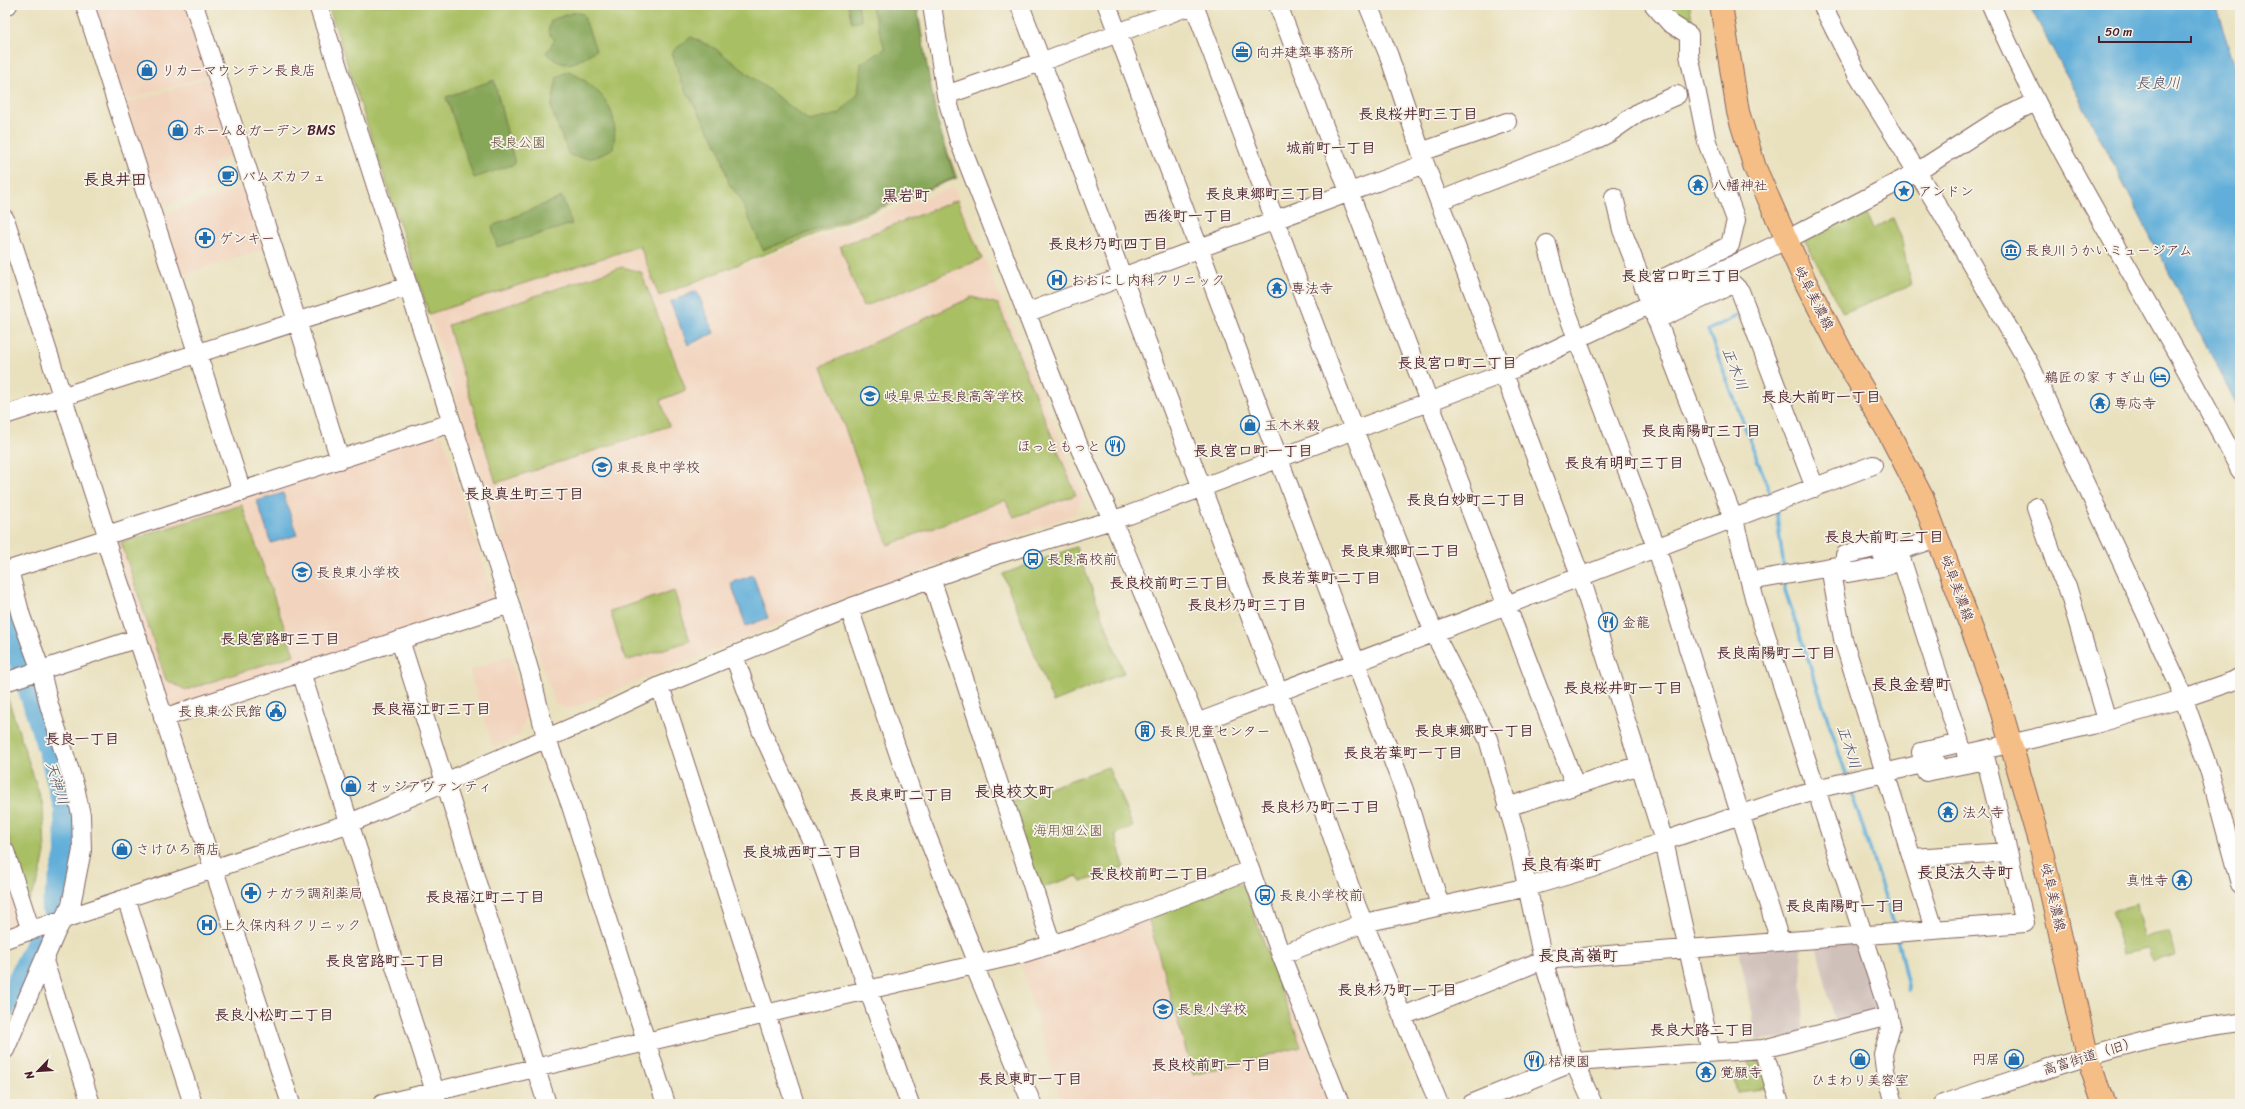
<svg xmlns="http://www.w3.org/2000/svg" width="2245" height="1109" viewBox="0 0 2245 1109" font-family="Sriracha,'Klee One',sans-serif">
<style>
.built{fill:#f2d4be}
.industrial{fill:#cfc0ba}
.green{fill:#a9bf63;stroke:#7a6f47}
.forest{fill:#86a659;stroke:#686242}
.water{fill:#60aed9;stroke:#556682}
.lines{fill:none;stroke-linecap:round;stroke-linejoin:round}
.stream{stroke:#60aed9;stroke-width:3.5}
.river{stroke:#60aed9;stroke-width:22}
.minor-casing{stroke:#82635e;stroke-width:20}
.major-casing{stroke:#82635e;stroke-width:24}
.minor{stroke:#fff;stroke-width:18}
.major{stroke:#f6be87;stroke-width:22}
.labels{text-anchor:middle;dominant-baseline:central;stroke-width:3.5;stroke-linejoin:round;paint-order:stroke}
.poi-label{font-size:14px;fill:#4a1f2b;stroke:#f7f3e8;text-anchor:start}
.park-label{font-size:14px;fill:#664f3c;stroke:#f7f3e8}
.street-label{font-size:14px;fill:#4a1f2b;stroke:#f7f3e8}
.water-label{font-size:15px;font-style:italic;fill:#525168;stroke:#f7f3e8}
.neighbourhood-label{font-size:15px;font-weight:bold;fill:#4a1f2b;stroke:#f7f3e8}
.quarter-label{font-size:16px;font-weight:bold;fill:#4a1f2b;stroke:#f7f3e8}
</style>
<rect width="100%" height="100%" fill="#f7f3e8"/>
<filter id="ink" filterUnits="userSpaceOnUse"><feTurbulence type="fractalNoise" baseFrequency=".025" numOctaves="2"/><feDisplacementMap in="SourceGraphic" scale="8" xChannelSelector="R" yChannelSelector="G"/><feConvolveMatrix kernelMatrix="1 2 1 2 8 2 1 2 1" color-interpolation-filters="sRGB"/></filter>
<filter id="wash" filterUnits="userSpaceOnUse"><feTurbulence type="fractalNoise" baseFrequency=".012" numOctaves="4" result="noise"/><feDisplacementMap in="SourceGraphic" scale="16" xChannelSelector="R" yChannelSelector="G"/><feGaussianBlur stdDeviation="0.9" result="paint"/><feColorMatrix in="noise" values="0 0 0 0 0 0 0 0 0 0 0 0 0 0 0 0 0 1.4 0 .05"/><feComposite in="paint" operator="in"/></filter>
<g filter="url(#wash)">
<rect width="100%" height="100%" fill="#e9e1be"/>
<path class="built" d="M92 5H189L210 75 122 101Z
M208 78 232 156 213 163 221 188 158 207 124 104Z
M954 187 1083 496 1075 514 787 620 570 709 555 704 429 314 640 246 660 296Z
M243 188 262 249 176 277 157 216Z
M436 434 443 437 494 600 167 711 114 538Z
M510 656 527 715 519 736 493 747 469 671Z
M5 874 19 915 16 922 5 926Z
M1244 881 1270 957 1330 1104H1062L1020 961Z"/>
<path class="industrial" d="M1857 939 1881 1011 1836 1025 1816 944Z
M1801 946 1804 1034 1757 1042 1739 950Z"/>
<path class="green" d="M328 5H917L935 117 957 178 659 296 640 246 429 314Z
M1667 5H1690L1693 30 1672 18Z
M957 200 982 259 863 307 840 246Z
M1864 209 1873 229 1893 218 1901 237 1911 285 1843 313 1804 239Z
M622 267 641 272 686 390 661 400 669 426 496 483 448 325Z
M972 297 998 304 1076 495 1014 517 1005 500 888 545 822 366Z
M242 505 294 655 186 690 166 680 121 542Z
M1076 547 1124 673 1053 702 1003 574Z
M674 591 690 641 626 661 610 611Z
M5 690 43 805 45 853 39 879 29 901 5 826Z
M1108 767 1133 827 1115 834 1124 867 1082 882 1077 876 1037 889 1009 802Z
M1234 882 1244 886 1301 1047 1193 1075 1148 917Z
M2137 904 2143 937 2169 931 2176 955 2152 961 2148 949 2122 954 2113 911Z
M1746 1057 1760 1061 1770 1088 1737 1092 1733 1074 1750 1067Z"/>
<path class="forest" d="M848 5H858L861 21 852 23Z
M871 5H916L937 120 955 178 763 250 740 198 729 184 719 148 681 82 672 52 691 37 716 49 809 121 839 114 858 94 861 63 885 49Z
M575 12 583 14 596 50C575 63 567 72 546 53L555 40 548 32 551 20Z
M569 71C601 89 621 109 613 148 595 160 589 160 569 155L551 109 557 77Z
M494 80 515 164 474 178 446 97Z
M562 197 572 224 497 247 492 226Z"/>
<path class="water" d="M2029 5H2215L2240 82V411L2086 111Z
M697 291 714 333 688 345 670 302Z
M283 493 297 535 271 543 257 501Z
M753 575 768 618 746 626 731 583Z"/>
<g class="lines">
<path class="stream" d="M1743 313 1708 330 1772 498
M1776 509 1784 569
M1783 580 1785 590 1847 777
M1850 787 1895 928
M1897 938 1909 990"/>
<path class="river" d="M5 616 52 761 65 810 66 854 52 908
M5 1007 37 941"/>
</g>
</g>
<g filter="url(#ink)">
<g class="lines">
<defs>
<path id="minor" d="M85 5 242 492
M194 5 297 321 340 460
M318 5 510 604 531 676 546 737 571 806 666 1104
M932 5 946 95 959 141 1080 449 1112 519 1197 723 1281 955 1340 1104
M1020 5 1322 807 1357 907 1439 1104
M1107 5 1404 790 1440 905
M1194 5 1354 430 1434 633 1488 739 1516 835 1543 960 1574 1062 1593 1104
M1278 5 1575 785
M1368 5 1389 56 1425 164 1581 578 1664 841 1711 1052
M1822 5 1858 76 1939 208 2031 367 2178 683 2210 773 2240 884
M1991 5C2060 167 2161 313 2240 470
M5 6 8 5
M946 95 1041 62 1192 5
M1421 152 1507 122
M1614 197 1622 230 1734 520 1755 601 1887 1008 1891 1026 1883 1054 1885 1070 1894 1104
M1439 201 1595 140 1609 133 1639 112 1677 95
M5 219 107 535
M1547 244 1559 291 1657 549 1780 941
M1644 288 1730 245 1736 220 1707 142 1689 55V35L1670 23 1654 5
M1026 313 1425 164
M1656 320 1733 284 1740 291 1815 488
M5 415 408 286
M2036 507 2058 570 2067 586 2107 720
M105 539 291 1104
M1883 556 1938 538
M1845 565V555L1887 545
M1830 567 1843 639 1934 929
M931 578 1052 945
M1750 581 1842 565
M849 608 922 823 978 964
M400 640 547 1104
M734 656 761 730 820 858 910 1104
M301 672 439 1104
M5 682 138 638
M660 686 795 1104
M163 718 510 604
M1197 723 1873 465
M1966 754 2092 725 2175 701 2233 681 2240 677
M1507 807 1640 765
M5 851 31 931
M1912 858 2008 852
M126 898 193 1104
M5 939 350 823 589 720 660 686 849 608 996 555 1129 515 1505 373 1786 240 1917 172 1993 123 2035 102
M1281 955 1364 923 1528 887 1592 868 1664 841 1816 789 1935 761
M44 961 91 1104
M974 965 1032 1104
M1403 1016 1543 960 2025 923 1986 760 1926 772 1921 752 1960 743 1902 561 1883 567 1848 573 1830 567
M1763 1049 1780 1104
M5 1050 56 932 71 905 82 850 81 815 75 787 49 705 41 671 21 616 9 570 105 539 107 535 451 423
M382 1104 1021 954 1082 935 1250 870
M1471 1104 1574 1062 1763 1049 1889 1016
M1943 1104C2040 1071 2137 1035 2240 1022"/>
<path id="major" d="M1721 5 1738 112 1755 168 1805 281 1847 362 1890 435 1923 499 1997 696 2042 852 2087 1055 2104 1104"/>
</defs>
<use href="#minor" class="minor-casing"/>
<use href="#major" class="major-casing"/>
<use href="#minor" class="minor"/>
<use href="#major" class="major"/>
</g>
</g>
<defs>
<symbol id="office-ring" viewBox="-11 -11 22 22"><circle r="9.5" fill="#f7f3e8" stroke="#1f6fb2" stroke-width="1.5"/><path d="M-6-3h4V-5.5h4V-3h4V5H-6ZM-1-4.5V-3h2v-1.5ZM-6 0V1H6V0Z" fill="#1f6fb2"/></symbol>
<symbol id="shop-ring" viewBox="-11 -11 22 22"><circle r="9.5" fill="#f7f3e8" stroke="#1f6fb2" stroke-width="1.5"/><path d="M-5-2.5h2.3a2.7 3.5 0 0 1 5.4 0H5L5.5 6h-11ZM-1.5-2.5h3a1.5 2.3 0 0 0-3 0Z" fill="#1f6fb2"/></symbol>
<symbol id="cafe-ring" viewBox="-11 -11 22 22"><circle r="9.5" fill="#f7f3e8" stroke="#1f6fb2" stroke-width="1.5"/><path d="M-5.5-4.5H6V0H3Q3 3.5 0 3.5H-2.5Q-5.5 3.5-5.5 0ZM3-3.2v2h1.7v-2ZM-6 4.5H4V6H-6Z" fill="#1f6fb2"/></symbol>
<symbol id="temple-ring" viewBox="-11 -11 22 22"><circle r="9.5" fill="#f7f3e8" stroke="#1f6fb2" stroke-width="1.5"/><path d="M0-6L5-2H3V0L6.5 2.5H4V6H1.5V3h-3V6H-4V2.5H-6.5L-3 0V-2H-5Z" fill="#1f6fb2"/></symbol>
<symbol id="sight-ring" viewBox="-11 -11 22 22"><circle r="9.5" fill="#f7f3e8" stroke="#1f6fb2" stroke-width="1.5"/><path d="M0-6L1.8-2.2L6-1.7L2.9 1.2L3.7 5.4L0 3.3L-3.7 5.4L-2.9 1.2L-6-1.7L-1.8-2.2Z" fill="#1f6fb2"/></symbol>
<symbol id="pharmacy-ring" viewBox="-11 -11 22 22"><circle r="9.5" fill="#f7f3e8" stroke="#1f6fb2" stroke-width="1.5"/><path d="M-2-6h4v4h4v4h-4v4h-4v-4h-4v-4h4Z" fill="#1f6fb2"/></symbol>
<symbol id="museum-ring" viewBox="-11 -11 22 22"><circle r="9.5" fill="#f7f3e8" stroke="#1f6fb2" stroke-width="1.5"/><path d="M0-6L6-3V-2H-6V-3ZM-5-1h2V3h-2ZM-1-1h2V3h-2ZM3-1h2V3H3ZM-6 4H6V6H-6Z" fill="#1f6fb2"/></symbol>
<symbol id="hospital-ring" viewBox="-11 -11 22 22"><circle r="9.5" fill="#f7f3e8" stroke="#1f6fb2" stroke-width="1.5"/><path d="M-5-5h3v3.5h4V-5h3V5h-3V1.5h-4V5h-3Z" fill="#1f6fb2"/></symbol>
<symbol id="hotel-ring" viewBox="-11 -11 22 22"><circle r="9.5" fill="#f7f3e8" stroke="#1f6fb2" stroke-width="1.5"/><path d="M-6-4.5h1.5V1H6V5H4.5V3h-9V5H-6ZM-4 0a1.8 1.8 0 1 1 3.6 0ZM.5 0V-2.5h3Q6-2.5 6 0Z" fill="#1f6fb2"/></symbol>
<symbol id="school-ring" viewBox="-11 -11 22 22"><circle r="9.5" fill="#f7f3e8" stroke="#1f6fb2" stroke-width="1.5"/><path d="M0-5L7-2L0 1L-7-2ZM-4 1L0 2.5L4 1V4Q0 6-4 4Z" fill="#1f6fb2"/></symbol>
<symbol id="restaurant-ring" viewBox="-11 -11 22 22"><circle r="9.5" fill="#f7f3e8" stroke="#1f6fb2" stroke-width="1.5"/><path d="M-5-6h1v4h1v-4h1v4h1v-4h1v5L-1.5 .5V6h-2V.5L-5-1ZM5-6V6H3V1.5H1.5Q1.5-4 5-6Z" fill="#1f6fb2"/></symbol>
<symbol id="bus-ring" viewBox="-11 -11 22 22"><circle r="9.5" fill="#f7f3e8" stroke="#1f6fb2" stroke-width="1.5"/><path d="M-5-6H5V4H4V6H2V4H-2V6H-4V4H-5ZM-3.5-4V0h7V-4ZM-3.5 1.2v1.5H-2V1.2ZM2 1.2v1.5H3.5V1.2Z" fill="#1f6fb2"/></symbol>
<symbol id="civic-ring" viewBox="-11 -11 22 22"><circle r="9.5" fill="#f7f3e8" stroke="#1f6fb2" stroke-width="1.5"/><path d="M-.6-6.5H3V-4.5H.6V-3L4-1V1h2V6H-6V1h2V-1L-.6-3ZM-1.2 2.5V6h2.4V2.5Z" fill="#1f6fb2"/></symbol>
<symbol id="building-ring" viewBox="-11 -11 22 22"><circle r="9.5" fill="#f7f3e8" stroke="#1f6fb2" stroke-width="1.5"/><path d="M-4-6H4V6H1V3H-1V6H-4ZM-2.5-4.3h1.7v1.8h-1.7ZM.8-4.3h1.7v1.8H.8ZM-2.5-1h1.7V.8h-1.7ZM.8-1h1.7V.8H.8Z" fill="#1f6fb2"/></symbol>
</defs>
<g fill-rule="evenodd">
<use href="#office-ring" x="1231" y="41" width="22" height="22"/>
<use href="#shop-ring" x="136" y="59" width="22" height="22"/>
<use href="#shop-ring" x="167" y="119" width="22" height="22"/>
<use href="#cafe-ring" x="217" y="165" width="22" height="22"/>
<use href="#temple-ring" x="1687" y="174" width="22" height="22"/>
<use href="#sight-ring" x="1893" y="180" width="22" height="22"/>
<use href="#pharmacy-ring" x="194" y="227" width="22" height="22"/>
<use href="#museum-ring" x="2000" y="239" width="22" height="22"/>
<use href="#hospital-ring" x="1046" y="269" width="22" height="22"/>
<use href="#temple-ring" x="1266" y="277" width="22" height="22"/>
<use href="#hotel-ring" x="2149" y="366" width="22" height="22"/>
<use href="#school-ring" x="859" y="385" width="22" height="22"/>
<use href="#temple-ring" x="2089" y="392" width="22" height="22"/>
<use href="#shop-ring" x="1239" y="414" width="22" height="22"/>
<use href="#restaurant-ring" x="1104" y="435" width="22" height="22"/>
<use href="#school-ring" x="591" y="456" width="22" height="22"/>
<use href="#bus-ring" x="1022" y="548" width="22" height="22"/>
<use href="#school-ring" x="291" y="561" width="22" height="22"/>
<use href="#restaurant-ring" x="1597" y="611" width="22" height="22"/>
<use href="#civic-ring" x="265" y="700" width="22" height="22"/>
<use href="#building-ring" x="1134" y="720" width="22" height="22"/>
<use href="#shop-ring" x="340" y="775" width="22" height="22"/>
<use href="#temple-ring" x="1937" y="801" width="22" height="22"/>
<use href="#shop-ring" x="111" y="838" width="22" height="22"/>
<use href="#temple-ring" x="2171" y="869" width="22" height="22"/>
<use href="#pharmacy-ring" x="240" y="882" width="22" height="22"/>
<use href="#bus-ring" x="1254" y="884" width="22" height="22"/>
<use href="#hospital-ring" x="196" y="914" width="22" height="22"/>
<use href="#school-ring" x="1152" y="998" width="22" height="22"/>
<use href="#shop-ring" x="1849" y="1048" width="22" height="22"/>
<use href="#shop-ring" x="2003" y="1048" width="22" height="22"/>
<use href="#restaurant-ring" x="1523" y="1050" width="22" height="22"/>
<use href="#temple-ring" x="1695" y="1061" width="22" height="22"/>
</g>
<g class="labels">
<g class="poi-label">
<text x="1256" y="52">向井建築事務所</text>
<text x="161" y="70">リカーマウンテン長良店</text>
<text x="192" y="130">ホーム＆ガーデン BMS</text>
<text x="242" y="176">バムズカフェ</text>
<text x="1712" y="185">八幡神社</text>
<text x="1918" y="191">アンドン</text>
<text x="219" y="238">ゲンキー</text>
<text x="2025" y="250">長良川うかいミュージアム</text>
<text x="1071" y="280">おおにし内科クリニック</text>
<text x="1291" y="288">専法寺</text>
<text x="2146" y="377" text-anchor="end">鵜匠の家 すぎ山</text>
<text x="884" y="396">岐阜県立長良高等学校</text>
<text x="2114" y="403">専応寺</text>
<text x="1264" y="425">玉木米穀</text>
<text x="1101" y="446" text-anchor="end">ほっともっと</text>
<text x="616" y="467">東長良中学校</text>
<text x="1047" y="559">長良高校前</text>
<text x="316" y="572">長良東小学校</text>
<text x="1622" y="622">金龍</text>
<text x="262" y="711" text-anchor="end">長良東公民館</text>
<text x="1159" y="731">長良児童センター</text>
<text x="365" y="786">オッジアヴァンティ</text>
<text x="1962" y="812">法久寺</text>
<text x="136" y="849">さけひろ商店</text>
<text x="2168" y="880" text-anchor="end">真性寺</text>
<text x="265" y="893">ナガラ調剤薬局</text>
<text x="1279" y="895">長良小学校前</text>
<text x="221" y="925">上久保内科クリニック</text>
<text x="1177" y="1009">長良小学校</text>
<text x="2000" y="1059" text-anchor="end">円居</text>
<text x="1548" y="1061">桔梗園</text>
<text x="1720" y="1072">覚願寺</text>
<text x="1860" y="1080" text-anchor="middle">ひまわり美容室</text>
</g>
<g class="park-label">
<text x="518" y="142">長良公園</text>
<text x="1068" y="830">海用畑公園</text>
</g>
<g class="street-label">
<text transform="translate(1814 298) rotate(63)">岐阜美濃線</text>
<text transform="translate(1957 588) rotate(70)">岐阜美濃線</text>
<text transform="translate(2053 897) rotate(77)">岐阜美濃線</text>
<text transform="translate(2090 1056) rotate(-17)">高富街道（旧）</text>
</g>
<g class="water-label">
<text x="2158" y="83">長良川</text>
<text transform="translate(1735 369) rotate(69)">正木川</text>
<text transform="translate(1849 747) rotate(72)">正木川</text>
<text transform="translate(57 783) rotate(73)">天神川</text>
</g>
<g class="neighbourhood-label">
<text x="1418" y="114">長良桜井町三丁目</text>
<text x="1331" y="148">城前町一丁目</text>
<text x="1265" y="194">長良東郷町三丁目</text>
<text x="1188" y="216">西後町一丁目</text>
<text x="1108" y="244">長良杉乃町四丁目</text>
<text x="1681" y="276">長良宮口町三丁目</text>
<text x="1457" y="363">長良宮口町二丁目</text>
<text x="1821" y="397">長良大前町一丁目</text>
<text x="1701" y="431">長良南陽町三丁目</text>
<text x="1253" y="451">長良宮口町一丁目</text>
<text x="1624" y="463">長良有明町三丁目</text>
<text x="524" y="494">長良真生町三丁目</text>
<text x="1466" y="500">長良白妙町二丁目</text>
<text x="1884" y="537">長良大前町二丁目</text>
<text x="1400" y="551">長良東郷町二丁目</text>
<text x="1321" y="578">長良若葉町二丁目</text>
<text x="1169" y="583">長良校前町三丁目</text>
<text x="1247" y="605">長良杉乃町三丁目</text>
<text x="280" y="639">長良宮路町三丁目</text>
<text x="1776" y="653">長良南陽町二丁目</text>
<text x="1623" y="688">長良桜井町一丁目</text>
<text x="431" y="709">長良福江町三丁目</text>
<text x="1474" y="731">長良東郷町一丁目</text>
<text x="82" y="739">長良一丁目</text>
<text x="1403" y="753">長良若葉町一丁目</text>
<text x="901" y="795">長良東町二丁目</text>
<text x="1320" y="807">長良杉乃町二丁目</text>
<text x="802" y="852">長良城西町二丁目</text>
<text x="1149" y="874">長良校前町二丁目</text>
<text x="485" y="897">長良福江町二丁目</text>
<text x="1845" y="906">長良南陽町一丁目</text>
<text x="385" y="961">長良宮路町二丁目</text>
<text x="1397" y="990">長良杉乃町一丁目</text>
<text x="274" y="1015">長良小松町二丁目</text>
<text x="1702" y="1030">長良大路二丁目</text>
<text x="1211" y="1065">長良校前町一丁目</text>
<text x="1030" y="1079">長良東町一丁目</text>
</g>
<g class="quarter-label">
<text x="115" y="179">長良井田</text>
<text x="906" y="195">黒岩町</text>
<text x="1911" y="684">長良金碧町</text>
<text x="1014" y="791">長良校文町</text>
<text x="1561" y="864">長良有楽町</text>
<text x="1965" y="872">長良法久寺町</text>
<text x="1578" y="955">長良高嶺町</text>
</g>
</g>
<rect width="2245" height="1109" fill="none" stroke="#f7f3e8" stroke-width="20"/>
<g transform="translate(38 1071) rotate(245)" stroke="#f7f3e8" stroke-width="3" paint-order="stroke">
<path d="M0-3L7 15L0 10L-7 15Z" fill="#4a1f2b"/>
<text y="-6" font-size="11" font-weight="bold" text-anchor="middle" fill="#4a1f2b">N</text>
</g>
<path d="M2099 36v6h92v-6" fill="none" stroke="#4a1f2b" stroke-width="2"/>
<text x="2105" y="36" font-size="12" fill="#4a1f2b" stroke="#f7f3e8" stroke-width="3" paint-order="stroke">50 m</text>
</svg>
